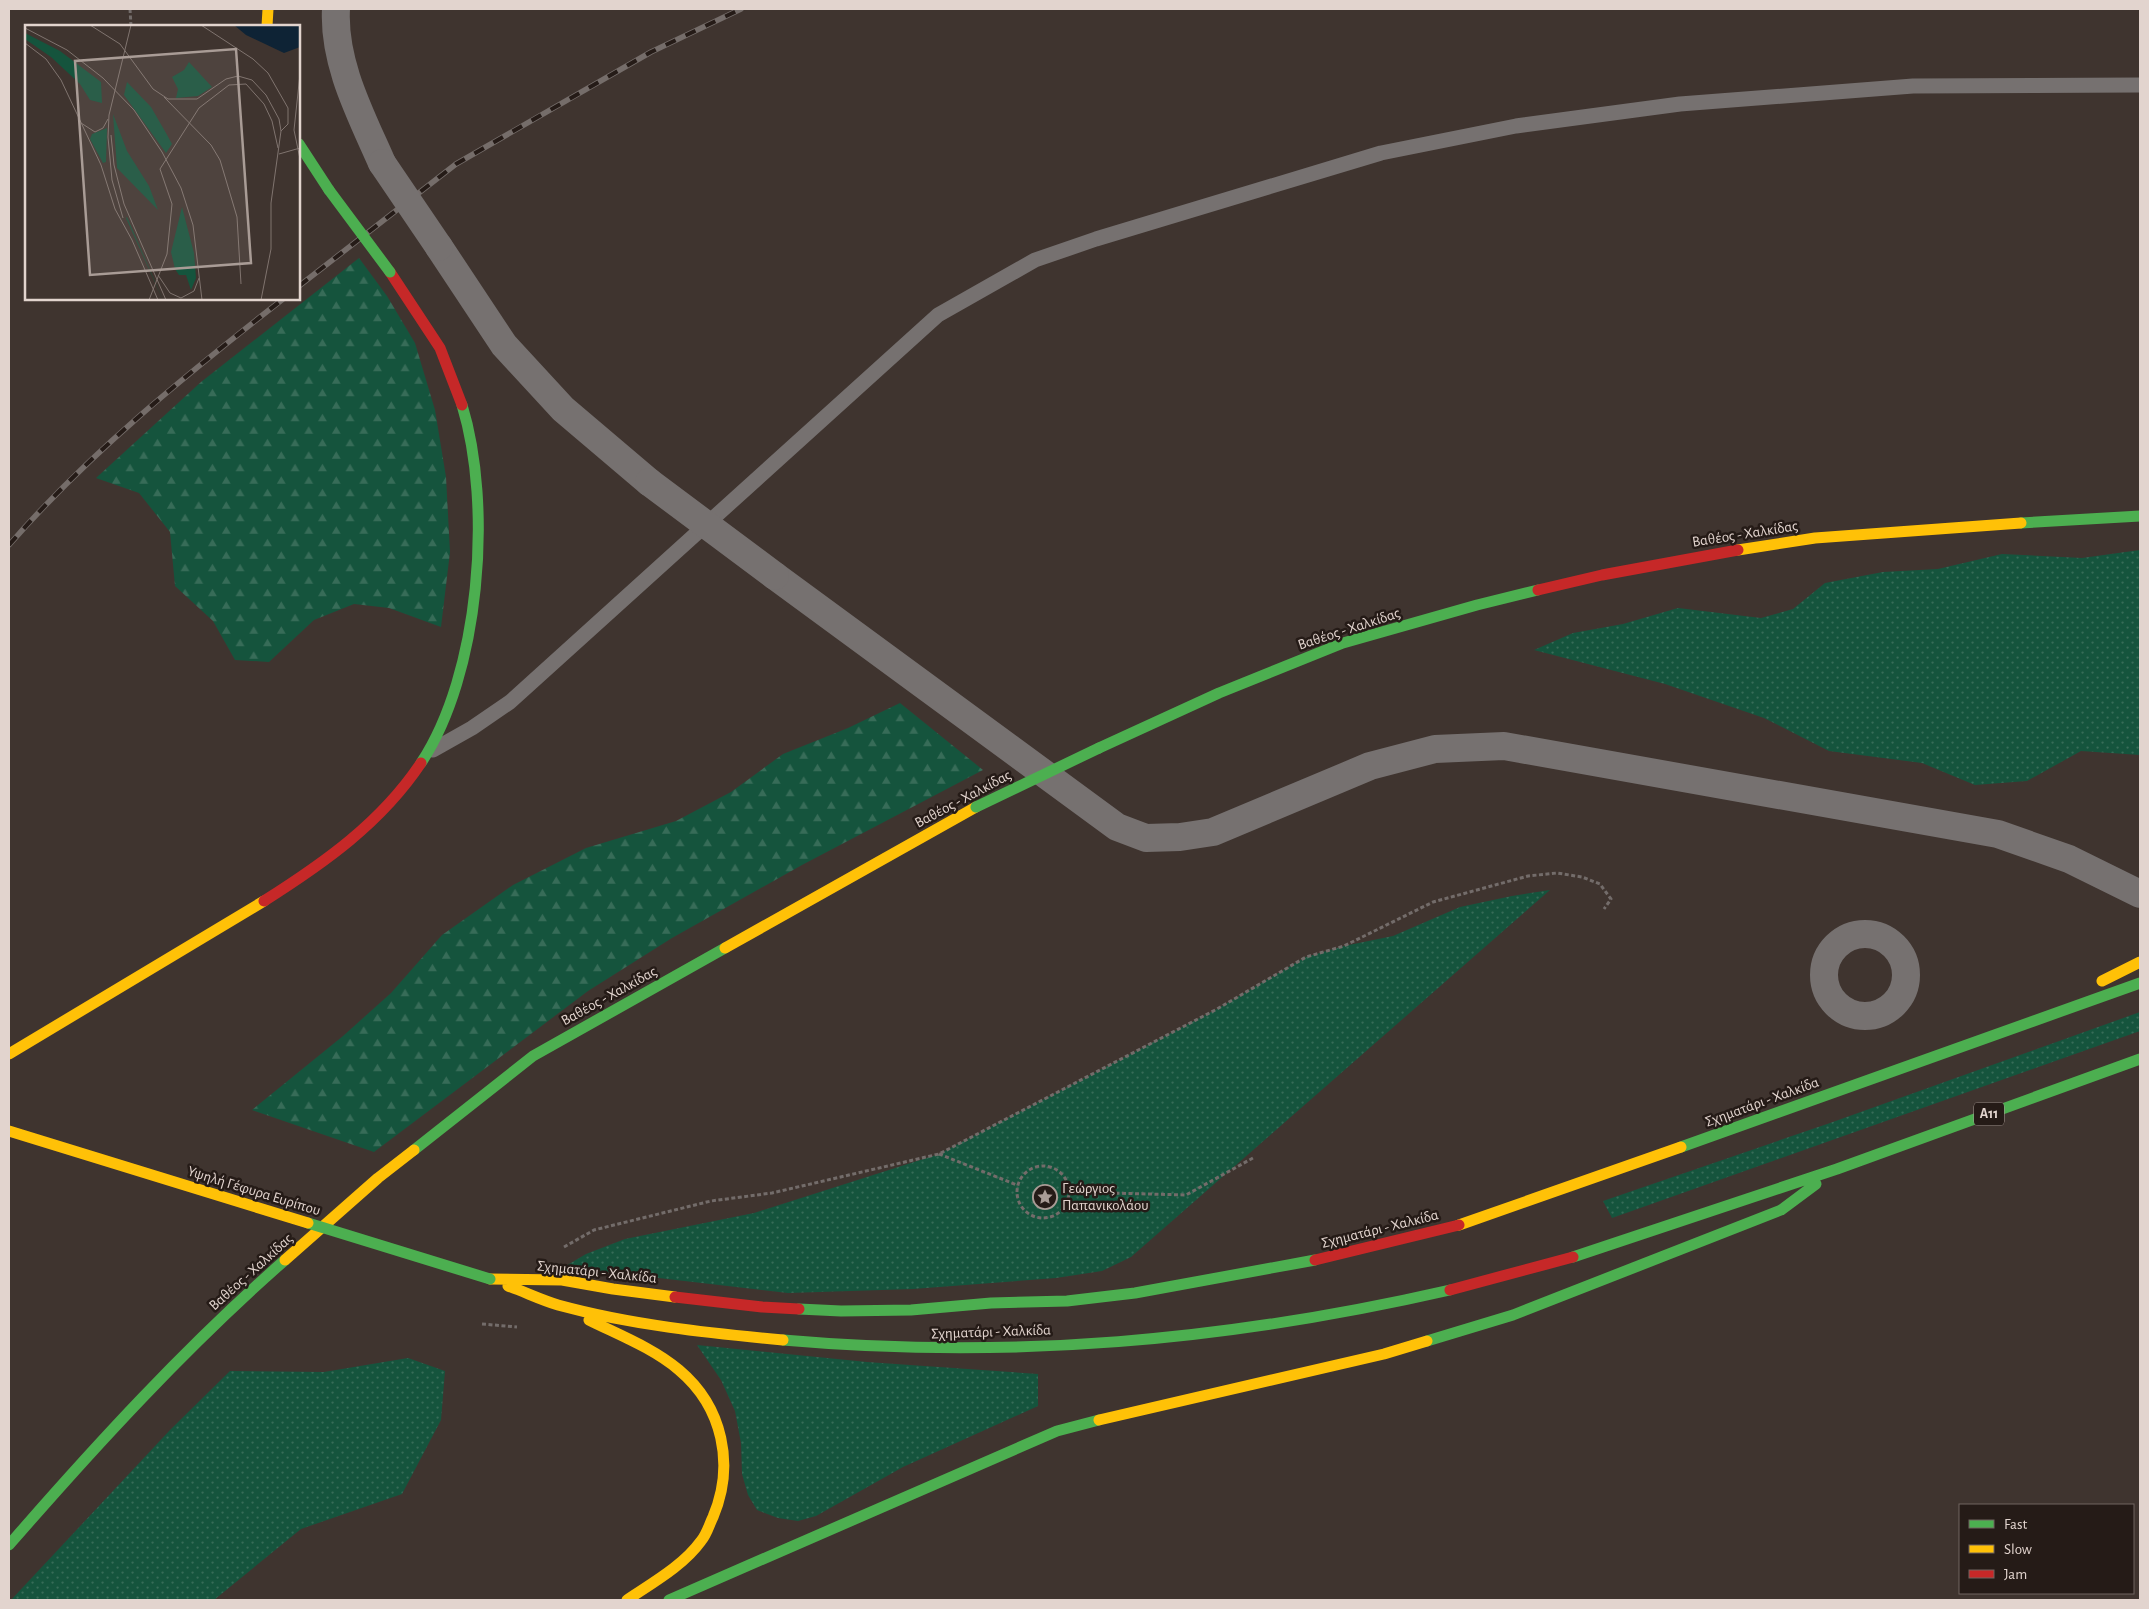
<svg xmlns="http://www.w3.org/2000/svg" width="2149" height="1609" viewBox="0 0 2149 1609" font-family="'Alegreya Sans',sans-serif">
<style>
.grass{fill:url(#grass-dots)}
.forest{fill:url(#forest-firs)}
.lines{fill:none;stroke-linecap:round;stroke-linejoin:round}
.path{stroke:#736c6a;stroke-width:3;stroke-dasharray:4 2.5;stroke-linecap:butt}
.lane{stroke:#767170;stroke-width:15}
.street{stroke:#767170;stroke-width:28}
.fast{stroke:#4caf50;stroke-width:11}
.slow{stroke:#ffc107;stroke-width:11}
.jam{stroke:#c62828;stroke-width:11}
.rail-casing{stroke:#756d6a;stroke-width:5.5}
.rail{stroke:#251b17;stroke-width:4;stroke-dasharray:11;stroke-linecap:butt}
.street-bridge{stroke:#767170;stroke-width:28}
.fast-bridge{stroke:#4caf50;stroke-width:11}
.slow-bridge{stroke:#ffc107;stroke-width:11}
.labels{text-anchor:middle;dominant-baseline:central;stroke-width:5;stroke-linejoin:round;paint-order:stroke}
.shield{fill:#251b17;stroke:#a99c97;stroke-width:1}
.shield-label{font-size:14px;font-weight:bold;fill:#e2d4ce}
.street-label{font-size:15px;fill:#e2d4ce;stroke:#251b17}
.poi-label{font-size:15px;fill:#e2d4ce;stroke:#251b17;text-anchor:start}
.inset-road{fill:none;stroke:#80746f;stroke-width:1}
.view{fill:#a99c96;fill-opacity:0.15;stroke:#a99c96;stroke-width:2.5}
.inset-edge{fill:none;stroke:#e2d4ce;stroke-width:2.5}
</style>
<defs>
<pattern id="grass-dots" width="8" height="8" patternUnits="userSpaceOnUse" patternTransform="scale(1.25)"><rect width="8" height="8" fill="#15543d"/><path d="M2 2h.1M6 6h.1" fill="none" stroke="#376c58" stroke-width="1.8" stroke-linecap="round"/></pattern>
<pattern id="forest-firs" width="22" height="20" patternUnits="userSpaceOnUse" patternTransform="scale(1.25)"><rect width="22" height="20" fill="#15543d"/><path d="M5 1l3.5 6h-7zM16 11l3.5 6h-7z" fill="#376c58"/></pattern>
</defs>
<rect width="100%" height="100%" fill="#3f342f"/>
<path class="grass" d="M2140 550V755L2081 751 2027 781 1975 785 1922 763 1829 751 1764 718 1665 684 1534 650 1573 633 1623 624 1678 608 1761 618 1793 609 1825 583 1883 572 1938 569 2002 554 2082 558Z
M1550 890 1131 1257 1102 1271 1056 1278 913 1289 788 1293 564 1267 586 1254 625 1239 754 1213 939 1154 1217 1009 1306 957 1344 946 1393 936 1460 907 1512 896Z
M2140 1012V1031L1612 1218 1603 1201 1830 1123Z
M697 1345 867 1362 1038 1374V1406L903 1467 816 1516 798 1521 778 1518 757 1510 748 1495 742 1474 741 1443 735 1411 721 1380Z
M408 1358 445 1371 441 1420 402 1494 301 1529 214 1600H11L170 1430 230 1371 324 1372Z"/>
<path class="forest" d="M359 258 387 296 415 343 435 410 446 477 450 552 441 627 389 608 354 604 314 620 269 662 235 660 213 621 175 586 170 532 139 493 96 478 201 382Z
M900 703 983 770 802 865 672 938 588 991 374 1152 252 1110 343 1036 391 993 442 935 513 885 586 848 676 821 731 792 783 754 848 728Z"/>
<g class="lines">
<path class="path" d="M130 9 131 26
M939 1154 1017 1185
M1017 1192a26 26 0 1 1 52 0a26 26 0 1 1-52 0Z
M1070 1192 1186 1195 1253 1158
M564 1247 594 1230 711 1201 772 1193 939 1154 1217 1009 1306 957 1344 946 1433 902 1528 876 1557 873 1582 877 1600 884 1611 899 1604 909
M482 1324 517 1327"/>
<path class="lane" d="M433 750 472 728 510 702 938 315 1035 260 1096 239 1381 153 1516 126 1680 104 1913 86 2140 85"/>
<path class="street" d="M336 9C333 63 361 115 382 163
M439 247 504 345 563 409 649 482
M775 576 1117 827 1146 838 1180 837 1213 832 1370 766 1435 749 1504 746 1998 834 2069 859 2140 894
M1824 975a41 41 0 1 1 82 0a41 41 0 1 1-82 0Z"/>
<path class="fast" d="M299 144 329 190
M2021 523 2140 516
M1099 748 1219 693 1343 643 1477 605 1538 590
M421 763C480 674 493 506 462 405
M1681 1147 2140 983
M414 1150 533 1056 725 948
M1837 1169 2140 1059
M1573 1257 1837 1169
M799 1309 841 1311 911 1310 991 1303 1067 1301 1135 1293 1315 1260
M783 1340C1011 1360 1227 1341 1450 1290
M1427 1341 1513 1315 1781 1210 1816 1184
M9 1545C96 1445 186 1347 285 1260
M669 1600 1057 1431 1099 1420"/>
<path class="slow" d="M267 26 268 9
M1738 550 1815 538 2021 523
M725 948 976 807
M2102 981 2140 962
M9 1054 264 901
M1459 1225 1681 1147
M285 1260 378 1178 414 1150
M490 1279 562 1280 613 1289 675 1297
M508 1286C525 1292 541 1300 558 1305 631 1325 708 1333 783 1340
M589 1320C619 1335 653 1348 679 1370 723 1407 735 1465 713 1517 709 1525 707 1534 701 1541 683 1566 652 1583 627 1600
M1099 1420 1384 1354 1427 1341"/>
<path class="jam" d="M390 272 440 348 462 405
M1538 590 1602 575 1738 550
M264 901C324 863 381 823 421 763
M1315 1260 1459 1225
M1450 1290 1573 1257
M675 1297 762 1307 799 1309"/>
<defs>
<path id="rail" d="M299 286 456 164 651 52 741 9
M9 545C90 452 186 375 283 299"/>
</defs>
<use href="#rail" class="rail-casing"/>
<use href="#rail" class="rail"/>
<path class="street-bridge" d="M382 163 439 247
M649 482 775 576"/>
<path class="fast-bridge" d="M329 190 390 272
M976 807 1099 748
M308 1223 490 1279"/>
<path class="slow-bridge" d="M9 1131 308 1223"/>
</g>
<defs>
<symbol id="sight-ring" viewBox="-11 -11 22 22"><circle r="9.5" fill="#251b17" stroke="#a99c96" stroke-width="1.5"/><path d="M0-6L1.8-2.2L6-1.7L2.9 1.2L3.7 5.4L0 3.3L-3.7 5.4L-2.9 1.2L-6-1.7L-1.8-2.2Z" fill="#a99c96"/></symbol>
</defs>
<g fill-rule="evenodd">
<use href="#sight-ring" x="1031" y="1183" width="28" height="28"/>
</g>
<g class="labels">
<rect class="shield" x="1974" y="1102.5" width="30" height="23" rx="4"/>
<g class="shield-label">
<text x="1989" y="1114">Α11</text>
</g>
<g class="street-label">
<text transform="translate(1745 534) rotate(-9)">Βαθέος - Χαλκίδας</text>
<text transform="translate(1349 629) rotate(-18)">Βαθέος - Χαλκίδας</text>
<text transform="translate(963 799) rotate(-28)">Βαθέος - Χαλκίδας</text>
<text transform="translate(609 996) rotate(-29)">Βαθέος - Χαλκίδας</text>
<text transform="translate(1762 1102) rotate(-20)">Σχηματάρι - Χαλκίδα</text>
<text transform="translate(254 1191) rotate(17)">Υψηλή Γέφυρα Ευρίπου</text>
<text transform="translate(1380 1229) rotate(-14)">Σχηματάρι - Χαλκίδα</text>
<text transform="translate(251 1272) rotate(-42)">Βαθέος - Χαλκίδας</text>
<text transform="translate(597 1272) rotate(6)">Σχηματάρι - Χαλκίδα</text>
<text transform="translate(991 1332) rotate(-2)">Σχηματάρι - Χαλκίδα</text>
</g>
<g class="poi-label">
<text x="1062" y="1188">Γεώργιος<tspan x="1062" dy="17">Παπανικολάου</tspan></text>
</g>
</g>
<g transform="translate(25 25)">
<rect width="275" height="275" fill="#3f342f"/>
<path d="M0 8 35 26 76 57 77 78 65 75 55 59 26 32 0 14ZM88 89 102 126 124 161 133 185 92 143ZM82 103 81 137 78 138 65 114 67 109ZM157 182 169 228 171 253 166 265 161 250H154L150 244 146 227ZM102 192 138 275 101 193Z" fill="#15543d"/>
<path d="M164 37 187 62 173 71 151 73 153 64 147 52 159 45ZM102 57 126 82 141 108 147 119 141 128 99 70Z" fill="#15543d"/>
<path d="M209 0H275V22L259 28 221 10Z" fill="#0e2335"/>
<path class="inset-road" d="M65 0 95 19 128 64 143 74H172L201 54 213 51 227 55 241 70 254 94 256 106 246 178V224L236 275M176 0 228 34 243 48 263 83V99L256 106M0 3 42 25 78 53 109 85 137 127 156 163 168 200 177 275M0 18 21 34 36 55 76 140 90 184 107 215M275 49 269 105 275 134M139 72 186 120 195 135 212 192 216 259M56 98 70 107 78 103 83 94M86 110 89 140 99 179 141 275M254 129 275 123M98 193 87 155 83 112 84 90 106 0M107 215 133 275M133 250 145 268 156 273 169 266 174 253M124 275 142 229 147 179 135 144 174 83 204 60 221 59 239 79 247 96 253 123"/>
<path class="view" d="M211 24 226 238 65 250 50 36Z"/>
<rect width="275" height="275" class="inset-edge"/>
</g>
<rect width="2149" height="1609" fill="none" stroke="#e2d4ce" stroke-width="20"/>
<rect x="1959" y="1504" width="175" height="90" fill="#251b17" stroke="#716560"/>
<rect x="1969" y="1520" width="25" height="8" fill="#4caf50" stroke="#716560"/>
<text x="2004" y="1529" font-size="15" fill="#e2d4ce">Fast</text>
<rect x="1969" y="1545" width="25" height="8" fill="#ffc107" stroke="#716560"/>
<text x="2004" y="1554" font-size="15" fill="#e2d4ce">Slow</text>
<rect x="1969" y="1570" width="25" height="8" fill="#c62828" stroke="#716560"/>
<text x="2004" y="1579" font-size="15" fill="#e2d4ce">Jam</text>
</svg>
